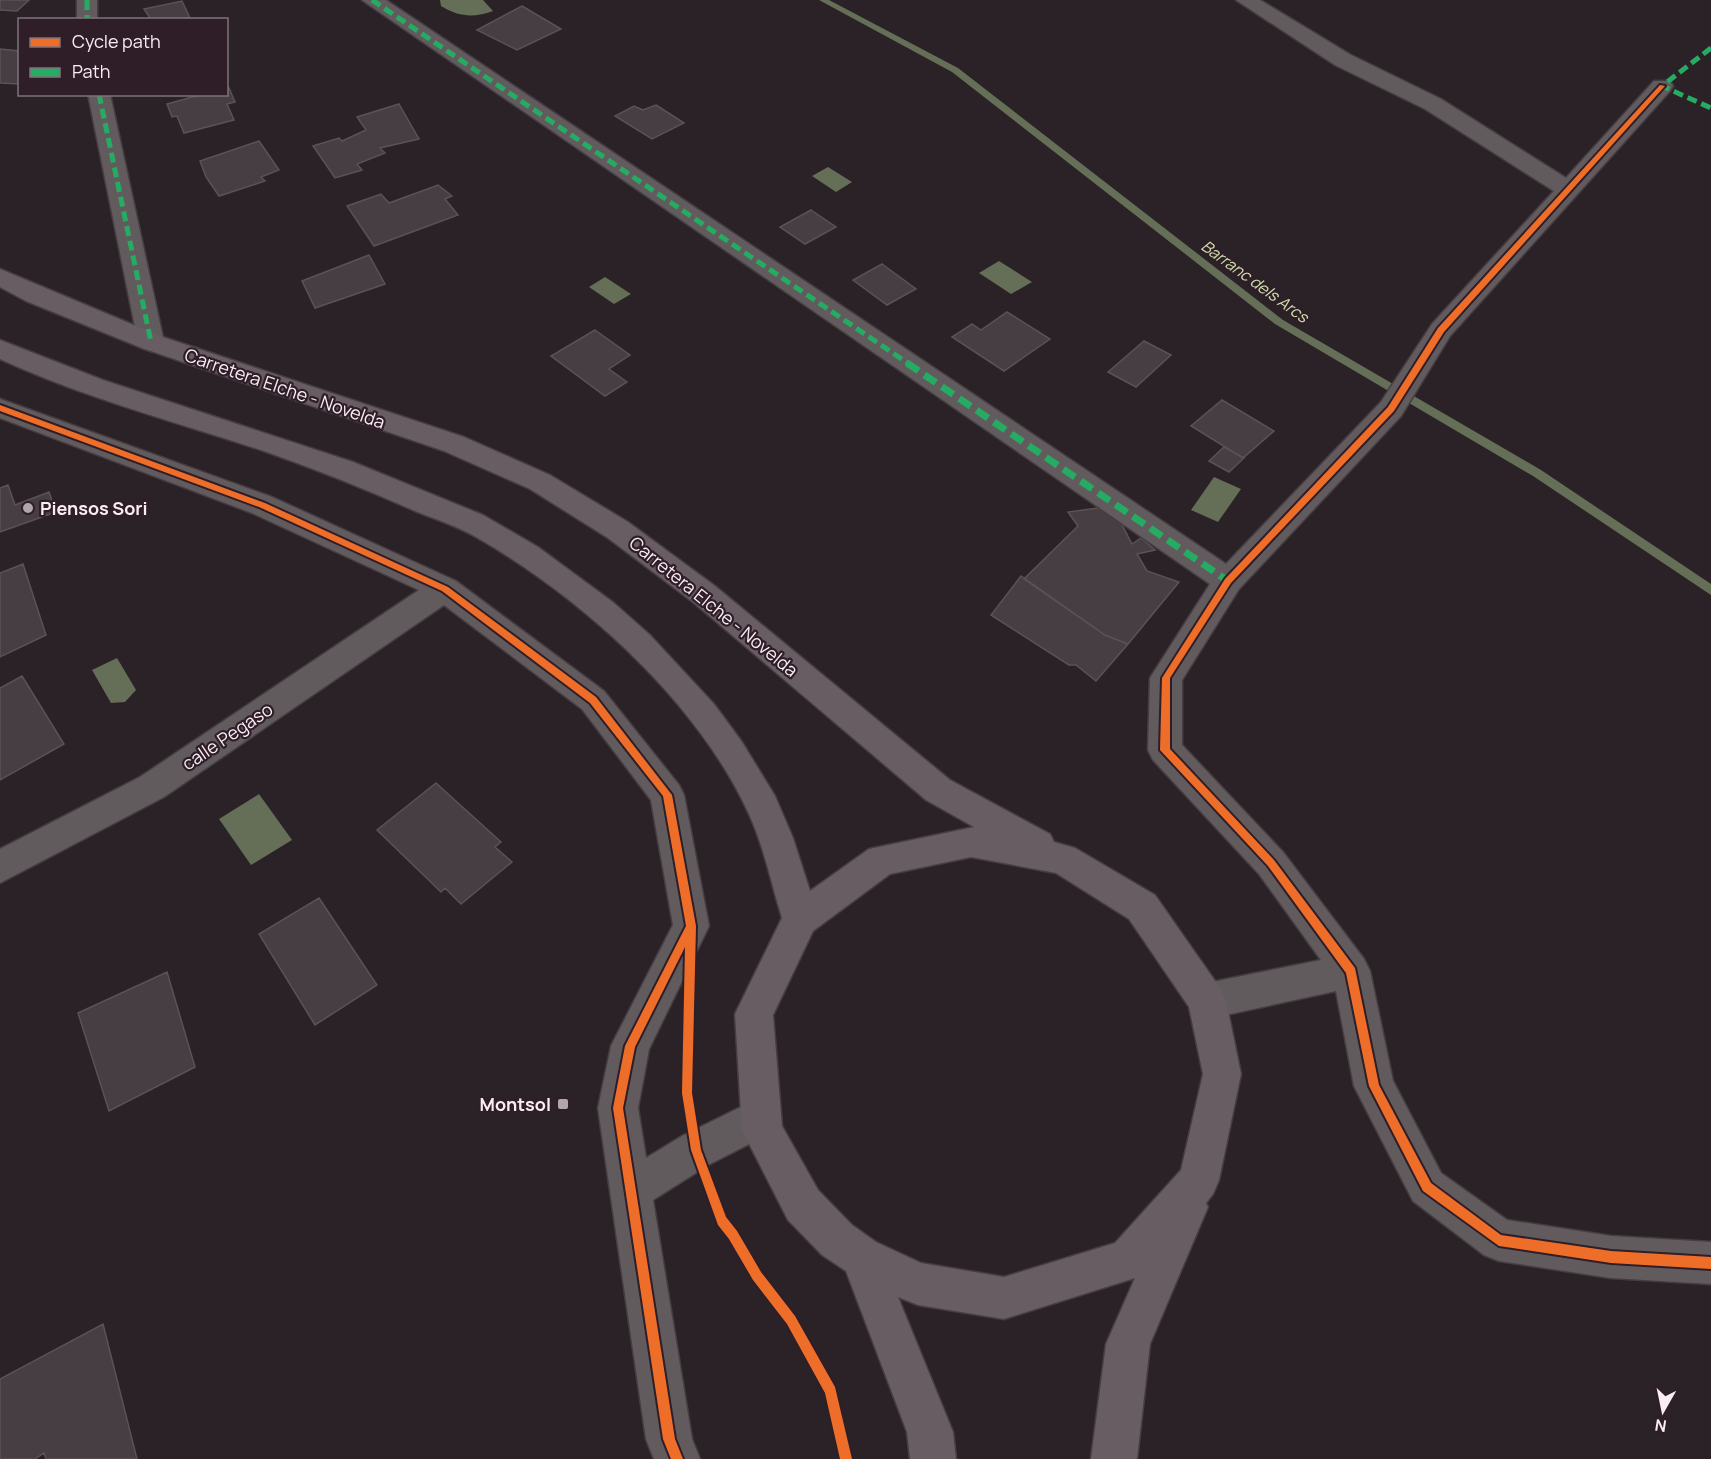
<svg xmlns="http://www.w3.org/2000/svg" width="1711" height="1459" viewBox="0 0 1711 1459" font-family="Manrope,sans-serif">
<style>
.water{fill:#656e56}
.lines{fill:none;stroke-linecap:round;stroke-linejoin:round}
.stream{fill:#656e56;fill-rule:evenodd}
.building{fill:#473e43;stroke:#5a5256;stroke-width:1.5}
.minor-casing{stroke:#453d41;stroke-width:3}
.primary-casing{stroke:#453d41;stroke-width:3}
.minor{fill:#625b5e;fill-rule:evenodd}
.primary{fill:#675d62;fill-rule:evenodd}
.quiet-far1{stroke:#26ab63;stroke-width:5;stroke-dasharray:10 5;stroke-linecap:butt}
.quiet{stroke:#26ab63;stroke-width:7;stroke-dasharray:14 7;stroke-linecap:butt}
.cycleway-casing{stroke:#2f1e28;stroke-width:4}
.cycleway{fill:#ee6e29;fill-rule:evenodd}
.poi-dot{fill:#b1a6ac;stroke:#2f1e28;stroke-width:2}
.labels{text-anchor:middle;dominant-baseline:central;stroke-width:4.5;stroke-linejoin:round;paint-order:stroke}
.far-water-label{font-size:16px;font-style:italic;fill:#cce1ad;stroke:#2f1e28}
.street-label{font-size:18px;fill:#f9edf4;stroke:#2f1e28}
.poi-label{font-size:18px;font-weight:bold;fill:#f9edf4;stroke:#2f1e28;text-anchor:start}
</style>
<rect width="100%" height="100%" fill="#2b2227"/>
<path class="water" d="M440 0H483L493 11C474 18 459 17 441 6Z
M828 167 852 182 836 192 812 176Z
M999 261 1032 282 1011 294 979 273Z
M605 277 631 294 614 304 589 287Z
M1214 477 1241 489 1218 522 1191 510Z
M117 658 136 690 125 702 111 703 92 670Z
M259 794 292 840 251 865 219 819Z"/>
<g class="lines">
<path class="stream" d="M819 0H829L958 68 1283 320 1541 470 1711 584V595L1533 476 1275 324 952 72Z"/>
</g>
<path class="building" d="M0 0H29L17 11 0 10Z
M182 1 191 20H142L150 18 144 9Z
M522 6 561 29 517 50 477 30Z
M0 49 20 51V84L0 83Z
M229 88 235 102 227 104 234 120 184 133 177 116 172 117 167 104 203 94H226Z
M399 104 419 139 380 148 385 153 357 164 362 170 335 178 313 146 339 138 342 141 366 130 357 117Z
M656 105 684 123 652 139 615 116 634 106 643 110Z
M259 141 279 170 261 177 265 181 219 196 206 177 200 161Z
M438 185 452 196 445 199 458 215 374 246 347 206 381 194 389 203Z
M811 210 836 227 805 244 780 227Z
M369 255 385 284 315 308 302 281Z
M882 264 916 289 887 305 853 280Z
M1007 312 1050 339 1004 371 952 337 972 324 981 330Z
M595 330 630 355 609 369 627 382 605 396 551 356Z
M1144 341 1171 355 1136 387 1108 372Z
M1222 400 1274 431 1243 458 1191 426Z
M1224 447 1244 458 1229 472 1209 461Z
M8 485 15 505 49 492 56 512 0 532V488Z
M1098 508 1120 521 1132 544 1141 538 1155 550 1137 554 1147 571 1179 582 1128 644 1105 635 1024 579 1078 526 1068 512Z
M23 564 46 635 0 657V573Z
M1021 576 1105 635 1128 644 1096 681 1076 665H1069L991 615Z
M22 676 64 744 0 780V688Z
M436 783 501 842 495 847 512 862 461 904 445 888 441 892 377 830Z
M319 898 377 985 315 1025 259 934Z
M167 972 195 1067 109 1111 78 1013Z
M103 1324 137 1459H46L44 1453 35 1459H0V1379Z"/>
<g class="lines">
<defs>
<path id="minor" d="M77 0H97V20H77Z
M362 0H386L1226 564 1381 402 1432 324 1554 191 1425 109 1335 65 1236 0H1260L1351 55 1441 99 1566 178 1654 81H1670L1673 86 1670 91 1450 336 1401 416 1239 589 1182 680V745L1283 852 1364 959 1370 971 1393 1081 1441 1173 1507 1220 1611 1236 1711 1242V1284L1611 1278 1499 1261 1484 1255 1413 1201 1354 1086 1336 991 1207 1019 1194 1014 1188 1001 1194 988 1207 983 1321 960 1259 874 1153 760 1148 750 1150 678 1210 584Z
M88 94H110L164 342 160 348 151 351 142 348 138 342Z
M0 399 272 497 456 581 604 691 679 785 684 795 709 926 649 1049 638 1108 646 1158 682 1136 761 1097 775 1103 781 1117 775 1131 710 1164 653 1200 692 1439 700 1459H654L646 1439 598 1108 611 1046 673 925 651 800 582 709 444 605 164 797 0 883V849L140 777 419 590 252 513 0 418Z"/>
<path id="primary" d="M0 269 160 336 464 437 550 475 628 522 715 586 950 780 1050 834 1054 842 1075 848 1155 895 1220 988 1226 1001 1241 1074 1219 1180 1213 1194 1206 1203 1208 1207 1150 1344 1137 1459H1091L1106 1344 1135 1278 1004 1319 918 1305 898 1297 953 1432 956 1459H910L907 1432 846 1271 822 1255 788 1220 742 1130 735 1014 782 918C771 883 764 846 748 812 696 700 582 598 476 537 457 526 435 519 415 511 366 489 315 469 264 451 176 422 85 398 0 359V340L103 380 353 462 483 515 538 547 614 603 650 635 714 704 742 742 775 796 793 838 810 891 869 849 974 827 926 800 693 602 608 538 530 489 444 451 142 348 26 301 0 287ZM971 857 1056 873 1129 919 1189 1007 1203 1074 1181 1170 1115 1243 1004 1277 921 1263 876 1242 852 1225 818 1190 782 1126 773 1015 813 931 890 874Z"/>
</defs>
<use href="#minor" class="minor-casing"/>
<use href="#primary" class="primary-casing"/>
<use href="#minor" class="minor"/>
<use href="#primary" class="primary"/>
<path class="quiet-far1" d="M87 0V20
M372 0 909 364
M1711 48 1662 86 1711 108
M99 94 151 342"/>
<path class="quiet" d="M907 363 1228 581"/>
<defs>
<path id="cycleway" d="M1660 85 1665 86 1444 332 1394 411 1231 583 1170 678V749L1274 860 1355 968 1379 1085 1431 1183 1501 1235 1611 1251 1711 1257V1269L1611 1263 1499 1246 1423 1191 1369 1086 1346 973 1268 866 1160 750 1162 678 1225 579 1388 407 1438 328Z
M0 405 265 503 448 587 596 697 672 795 696 926 692 1093 701 1150 726 1217 737 1231 761 1272 795 1316 835 1387 852 1459H840L825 1393 787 1324 753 1280 729 1239 718 1225 691 1150 682 1093 685 947 635 1047 623 1108 675 1439 683 1459H671L663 1439 613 1108 625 1046 686 926 663 796 590 703 442 591 259 507 0 411Z"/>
</defs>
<use href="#cycleway" class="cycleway-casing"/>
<use href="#cycleway" class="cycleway"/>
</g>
<g class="poi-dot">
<circle cx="28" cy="508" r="6"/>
<rect x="557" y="1098" width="12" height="12" rx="3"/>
</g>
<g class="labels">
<g class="far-water-label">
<text transform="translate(1255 281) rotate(36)">Barranc dels Arcs</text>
</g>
<g class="street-label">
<text transform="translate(285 388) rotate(19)">Carretera Elche - Novelda</text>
<text transform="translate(714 606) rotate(39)">Carretera Elche - Novelda</text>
<text transform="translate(227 736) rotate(-34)">calle Pegaso</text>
</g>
<g class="poi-label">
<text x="40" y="508">Piensos Sori</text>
<text x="551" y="1104" text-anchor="end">Montsol</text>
</g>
</g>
<rect x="18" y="18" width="210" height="78" fill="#2f1e28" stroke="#80717a" stroke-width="1.5"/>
<rect x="30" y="38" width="30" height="9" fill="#ee6e29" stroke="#80717a" stroke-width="1.5"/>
<text x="72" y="48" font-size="18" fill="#f9edf4">Cycle path</text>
<rect x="30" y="68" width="30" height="9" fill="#26ab63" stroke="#80717a" stroke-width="1.5"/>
<text x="72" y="78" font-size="18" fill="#f9edf4">Path</text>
<g transform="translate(1663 1411) rotate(189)" stroke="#2f1e28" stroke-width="4.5" paint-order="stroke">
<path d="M0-4.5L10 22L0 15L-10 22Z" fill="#f9edf4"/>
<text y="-9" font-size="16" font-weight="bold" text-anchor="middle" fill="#f9edf4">N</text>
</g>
</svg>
